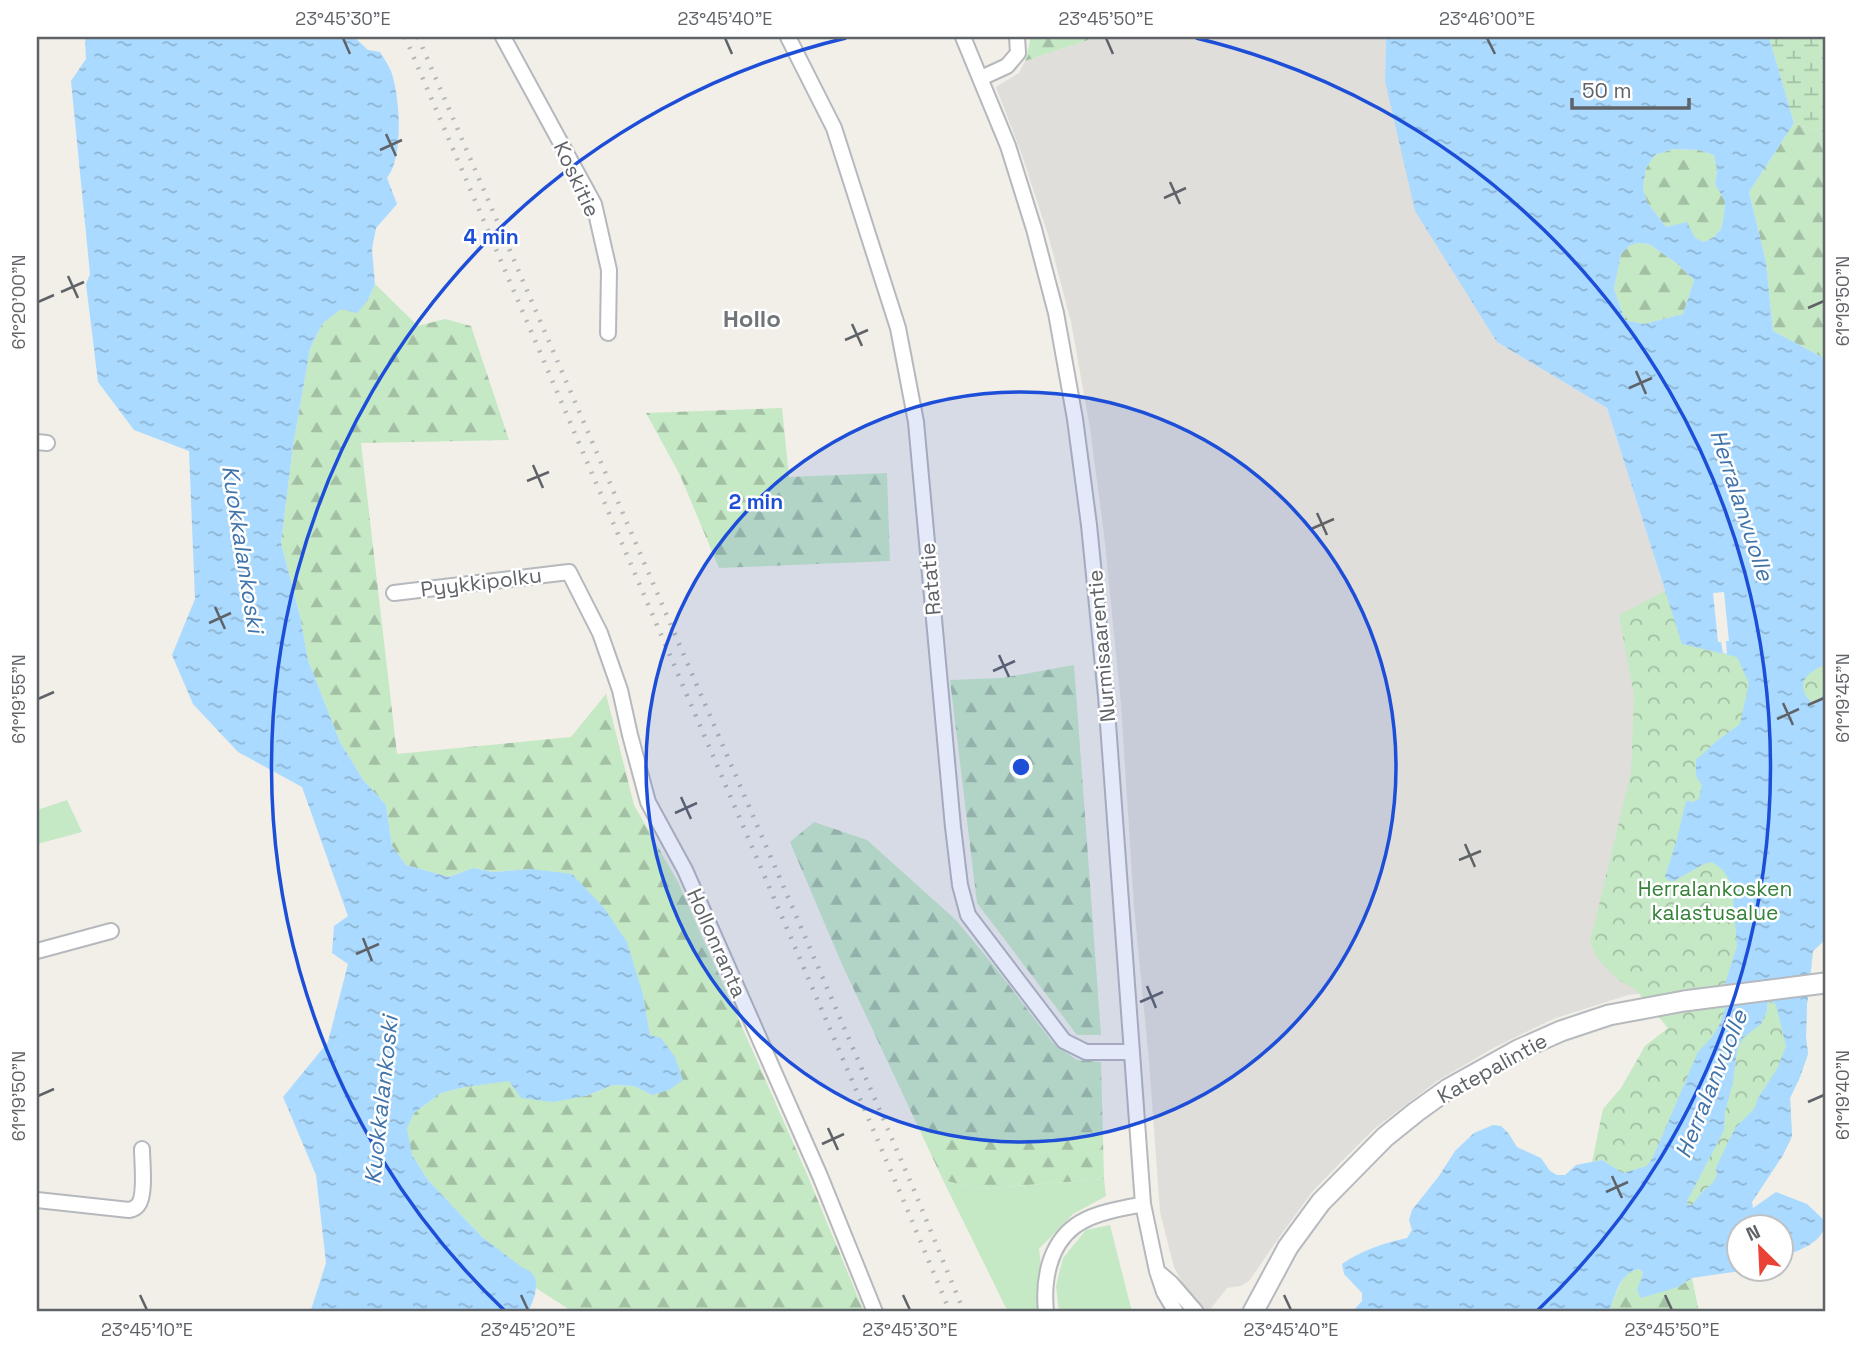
<svg xmlns="http://www.w3.org/2000/svg" width="1862" height="1349" viewBox="0 0 1862 1349" font-family="'Space Grotesk',sans-serif">
<style>
.industrial{fill:#e0deda}
.green{fill:#c5e8c5}
.forest{fill:url(#forest-firs)}
.wetland{fill:url(#wetland-marsh)}
.park{fill:url(#park-crowns)}
.water{fill:url(#water-ripples);fill-rule:evenodd}
.pier{fill:#f1efe8}
.lines{fill:none;stroke-linecap:round;stroke-linejoin:round}
.street-casing{stroke:#b5b8bc;stroke-width:18}
.secondary-casing{stroke:#b6babf;stroke-width:23}
.street{stroke:#fff;stroke-width:14}
.secondary{stroke:#fff;stroke-width:19}
.rail{stroke:#b6b7b8;stroke-width:4.5;stroke-dasharray:2 9;stroke-linecap:butt}
.ticks{fill:none;stroke:#5f6368;stroke-width:2.5}
.ring{fill:none;stroke:#1d4ed8;stroke-width:3.5}
.labels{text-anchor:middle;dominant-baseline:central;stroke-width:5;stroke-linejoin:round;paint-order:stroke}
.street-label{font-size:21px;fill:#5f6368;stroke:#fff}
.park-label{font-size:21px;fill:#348238;stroke:#fff}
.water-label{font-size:23px;font-style:italic;fill:#4174aa;stroke:#fff}
.quarter-label{font-size:24px;font-weight:bold;fill:#70757a;stroke:#fff}
.centre{fill:#1d4ed8;stroke:#fff;stroke-width:3.5}
.ring-label{font-size:21px;text-anchor:middle;font-weight:bold;fill:#1d4ed8;stroke:#fff;stroke-width:5;stroke-linejoin:round;paint-order:stroke}
.neatline{fill:none;stroke:#5f6368;stroke-width:2.5}
.ticks-label{font-size:18px;text-anchor:middle;fill:#5f6368}
</style>
<defs>
<pattern id="forest-firs" width="22" height="20" patternUnits="userSpaceOnUse" patternTransform="scale(1.75)"><rect width="22" height="20" fill="#c5e8c5"/><path d="M5 1l3.5 6h-7zM16 11l3.5 6h-7z" fill="#a3c0a4"/></pattern>
<pattern id="wetland-marsh" width="20" height="14" patternUnits="userSpaceOnUse" patternTransform="scale(1.75)"><rect width="20" height="14" fill="#c5e8c5"/><path d="M1 5h8M5 5V1M11 12h8M15 12V8" fill="none" stroke="#a3c0a4"/></pattern>
<pattern id="park-crowns" width="20" height="18" patternUnits="userSpaceOnUse" patternTransform="scale(1.75)"><rect width="20" height="18" fill="#c5e8c5"/><path d="M2 6a3 3 0 1 1 6 0M12 15a3 3 0 1 1 6 0" fill="none" stroke="#a3c0a4"/></pattern>
<pattern id="water-ripples" width="26" height="14" patternUnits="userSpaceOnUse" patternTransform="scale(1.75)"><rect width="26" height="14" fill="#aadaff"/><path d="M2 4q2-2 4 0t4 0M15 11q2-2 4 0t4 0" fill="none" stroke="#8eb4d2"/></pattern>
</defs>
<rect width="100%" height="100%" fill="#f1efe8"/>
<path class="industrial" d="M1097 37H1386L1385 81 1497 342 1607 408 1682 644 1725 984 1628 995 1553 1019 1495 1047 1437 1081 1374 1129 1342 1161 1312 1192 1278 1239 1249 1281 1240 1286 1227 1288 1208 1312 1184 1286 1174 1267 1160 1212 1149 1061 1134 906 1121 705 1104 534 1090 428 1071 322 1049 238 1022 155 996 87 1019 73 1025 61Z"/>
<path class="green" d="M67 800 82 832 37 844V810Z
M1104 1179 1106 1196 1073 1214 1039 1249 1047 1312H1008L943 1180 979 1189Z
M1110 1225 1132 1312H1059L1056 1286 1063 1258 1086 1230Z"/>
<path class="forest" d="M1029 37H1097L1025 61 1030 42Z
M1794 123 1825 133V357H1822L1773 331 1766 262 1749 192Z
M1673 149 1699 150 1714 155 1717 170 1715 184 1725 201 1724 215 1721 229 1714 237 1704 242 1694 238 1675 225 1666 227 1647 202 1643 188 1646 168 1655 155Z
M1637 243 1649 244 1675 262 1694 280 1683 314 1644 324 1625 320 1614 289 1621 253 1630 245Z
M375 284 418 326 445 319 471 326 509 440 361 443 397 754 571 737 606 694 634 805 678 882 806 1172 864 1312H567V1308L536 1288C535 1278 534 1272 523 1269L482 1237 428 1180 412 1155 408 1142 407 1127 414 1113 441 1093 465 1087 509 1080 586 1096 613 1085 634 1086 652 1095 650 1036 643 995 531 869 493 872 473 868 449 877 406 865 392 846 386 805 364 781 340 742 308 660 300 616 281 543 293 446 310 349 322 324 341 309 368 300Z
M782 408 789 477 887 473 890 561 719 568 680 475 646 413Z
M1074 665 1101 1035H1077L977 903 950 680 1002 678Z
M814 822 867 840 956 920 998 971 1053 1043 1077 1060 1101 1062 1104 1179 979 1189 943 1180 841 962 790 842Z
M1640 1269 1643 1273 1678 1287 1692 1278 1699 1312H1609L1616 1293 1626 1273Z"/>
<path class="wetland" d="M1769 37H1825V133L1794 123Z"/>
<path class="park" d="M1665 591 1825 645V940L1813 951 1807 1004 1806 1038 1808 1054 1800 1077 1790 1098 1792 1136 1783 1155 1752 1202V1209L1675 1219 1622 1173 1602 1160 1592 1162 1603 1109 1621 1088 1645 1046 1668 1028 1635 989 1618 980 1597 958 1590 942 1631 772 1634 696 1619 615Z"/>
<path class="water" d="M85 37H354L368 50 380 52C384 58 388 65 391 71 400 96 404 157 387 178L397 204 376 228 372 249 375 284 368 300 357 313 341 309 322 324 310 349 293 446 281 543 300 616 308 660 340 742 364 781 386 805 392 846 406 865 449 877 473 868 493 872 531 869 572 874 604 908 627 942 643 995 650 1035 661 1038 675 1057 683 1080 669 1090 652 1095 634 1086 613 1085 586 1096 553 1102 521 1098 509 1081 465 1087 441 1093 414 1113 407 1128 412 1155 428 1180 482 1237 523 1268C544 1274 535 1298 528 1312H297L311 1310 326 1263 316 1175 283 1097 328 1042 348 964 332 953 334 926 348 916 302 787 238 752 193 704 172 655 195 599 189 451 134 430 98 382 86 284 90 274 71 81 86 59Z
M1386 37H1769L1794 123 1749 192 1766 262 1773 331 1822 357H1825V667L1822 666C1801 676 1796 688 1814 705L1821 698 1825 689V786L1823 789 1825 794V940L1813 951 1807 1004 1806 1038 1808 1054 1800 1077 1790 1098 1792 1136 1783 1155 1752 1202 1753 1208 1776 1192 1807 1204 1825 1221C1825 1243 1799 1250 1782 1257V1226H1740V1268L1754 1269 1692 1278 1678 1287 1641 1298 1637 1290 1643 1273 1640 1269C1619 1272 1616 1295 1609 1312H1352L1362 1301V1293L1344 1274 1342 1264C1362 1250 1384 1243 1407 1238L1412 1230 1409 1220 1412 1210 1439 1176 1455 1151 1474 1133 1493 1125 1501 1126 1509 1134 1517 1147 1541 1158 1550 1171 1557 1175H1565L1576 1165 1602 1160 1623 1173 1647 1166 1654 1155 1698 1052 1712 1037 1721 1022 1726 1004 1725 984 1737 946 1732 884 1722 869 1712 862 1704 864 1674 881H1670L1665 877 1677 839 1686 801 1693 802 1699 799 1702 784C1694 778 1696 770 1696 760L1717 741 1740 724 1749 683 1737 657 1682 644 1607 408 1497 342 1415 211 1385 81ZM1673 149 1699 150 1714 155 1717 170 1715 184 1725 201 1724 215 1721 229 1714 237 1704 242 1695 238 1687 222 1666 227 1647 202 1643 188 1646 168 1655 155ZM1637 243 1649 244 1675 262 1694 280 1683 314 1644 324 1625 320 1614 289 1621 254 1630 245ZM1771 1001 1776 1005 1786 1046 1777 1069 1758 1098 1754 1109 1736 1127 1730 1138 1716 1168 1717 1175 1713 1183 1704 1190 1692 1205H1688L1687 1201 1724 1130 1725 1112 1733 1082 1737 1050 1743 1038 1761 1024 1767 1011V1004Z"/>
<path class="pier" d="M1724 592 1729 641H1726L1727 654 1723 653 1721 642H1718L1713 593Z"/>
<g class="lines">
<defs>
<path id="street" d="M503 37 594 204 609 270 608 333
M788 37 834 128 898 328 916 422 953 827 960 885 968 915 1064 1041 1086 1052H1131
M963 37 1008 146 1034 229 1056 313 1075 419 1089 525 1106 696 1143 1204 1157 1271 1164 1292 1176 1312
M981 78 1007 66 1018 53 1017 37
M37 442 47 443
M394 593 569 572 600 633 620 690 630 735 648 802 685 870 820 1176 875 1312
M37 951 111 931
M37 1200 129 1210C133 1209 135 1209 138 1205 146 1196 142 1161 142 1149
M1158 1272 1171 1283 1196 1312
M1046 1312C1043 1282 1048 1246 1075 1226 1094 1212 1121 1209 1143 1204"/>
<path id="secondary" d="M1253 1312 1288 1247 1321 1202 1385 1137 1416 1112 1448 1089 1518 1050 1561 1031 1609 1015 1684 1001 1825 983"/>
</defs>
<use href="#street" class="street-casing"/>
<use href="#secondary" class="secondary-casing"/>
<use href="#street" class="street"/>
<use href="#secondary" class="secondary"/>
<path class="rail" d="M405 37 902 1197 950 1312
M418 37 914 1190 964 1312"/>
</g>
<path class="ticks" d="M343 38 350 54M725 38 732 54M1106 38 1113 54M1487 38 1495 54M386 134 396 156M380 150 402 140M1170 182 1180 204M1164 198 1186 188M68 276 78 298M61 292 84 282M38 302 54 295M1808 308 1824 301M852 324 862 346M845 340 868 330M1636 371 1646 394M1629 388 1652 378M533 465 543 488M527 481 549 472M1317 513 1327 535M1311 529 1334 519M215 607 225 629M209 623 231 613M999 655 1009 677M993 671 1015 661M38 699 54 692M1783 703 1793 725M1808 705 1824 698M1777 719 1799 709M681 797 691 819M675 813 697 803M1465 844 1475 867M1459 860 1481 851M363 938 372 961M356 954 379 944M1147 986 1156 1008M1140 1002 1163 992M38 1096 54 1089M1808 1102 1824 1095M828 1128 838 1150M822 1144 844 1134M1612 1176 1622 1198M1606 1192 1628 1182M140 1295 147 1310M521 1295 528 1310M903 1295 910 1310M1284 1295 1291 1310M1665 1295 1672 1310"/>
<circle cx="1021" cy="767" r="375" fill="#1d4ed8" fill-opacity=".12"/>
<g class="ring">
<circle cx="1021" cy="767" r="375"/>
<path d="M505 1311A750 750 0 0 1 846 38M1196 38A750 750 0 0 1 1537 1311"/>
</g>
<g class="labels">
<g class="street-label">
<text transform="translate(577 179) rotate(65)">Koskitie</text>
<text transform="translate(930 579) rotate(-95)">Ratatie</text>
<text transform="translate(481 582) rotate(-7)">Pyykkipolku</text>
<text transform="translate(1101 646) rotate(-95)">Nurmisaarentie</text>
<text transform="translate(717 943) rotate(66)">Hollonranta</text>
<text transform="translate(1492 1068) rotate(-29)">Katepalintie</text>
</g>
<g class="park-label">
<text x="1715" y="888">Herralankosken<tspan x="1715" dy="24">kalastusalue</tspan></text>
</g>
<g class="water-label">
<text transform="translate(1742 505) rotate(72)">Herralanvuolle</text>
<text transform="translate(243 549) rotate(81)">Kuokkalankoski</text>
<text transform="translate(1711 1084) rotate(-68)">Herralanvuolle</text>
<text transform="translate(381 1100) rotate(-84)">Kuokkalankoski</text>
</g>
<g class="quarter-label">
<text x="752" y="318">Hollo</text>
</g>
</g>
<circle cx="1021" cy="767" r="10" class="centre"/>
<g class="ring-label">
<text x="491" y="244">4 min</text>
<text x="756" y="509">2 min</text>
</g>
<rect width="1862" height="1349" fill="none" stroke="#ffffff" stroke-width="77"/>
<g transform="translate(1760 1248) rotate(336)"><circle r="33" fill="#ffffff" stroke="#bfc1c3" stroke-width="2"/>
<path d="M0-5L12 26L0 18L-12 26Z" fill="#ea4335"/>
<text y="-10" font-size="19" font-weight="bold" text-anchor="middle" fill="#5f6368">N</text>
</g>
<path d="M1572 98v10h117v-10" fill="none" stroke="#5f6368" stroke-width="3.5"/>
<text x="1582" y="98" font-size="21" fill="#5f6368" stroke="#ffffff" stroke-width="5" paint-order="stroke">50 m</text>
<rect x="38" y="38" width="1786" height="1272" class="neatline"/>
<g class="ticks-label">
<text x="343" y="25">23°45'30"E</text>
<text x="725" y="25">23°45'40"E</text>
<text x="1106" y="25">23°45'50"E</text>
<text x="1487" y="25">23°46'00"E</text>
<text transform="translate(1843 301) rotate(-90)" y="6">61°19'50"N</text>
<text transform="translate(19 302) rotate(-90)" y="6">61°20'00"N</text>
<text transform="translate(1843 698) rotate(-90)" y="6">61°19'45"N</text>
<text transform="translate(19 699) rotate(-90)" y="6">61°19'55"N</text>
<text transform="translate(1843 1095) rotate(-90)" y="6">61°19'40"N</text>
<text transform="translate(19 1096) rotate(-90)" y="6">61°19'50"N</text>
<text x="147" y="1336">23°45'10"E</text>
<text x="528" y="1336">23°45'20"E</text>
<text x="910" y="1336">23°45'30"E</text>
<text x="1291" y="1336">23°45'40"E</text>
<text x="1672" y="1336">23°45'50"E</text>
</g>
</svg>
